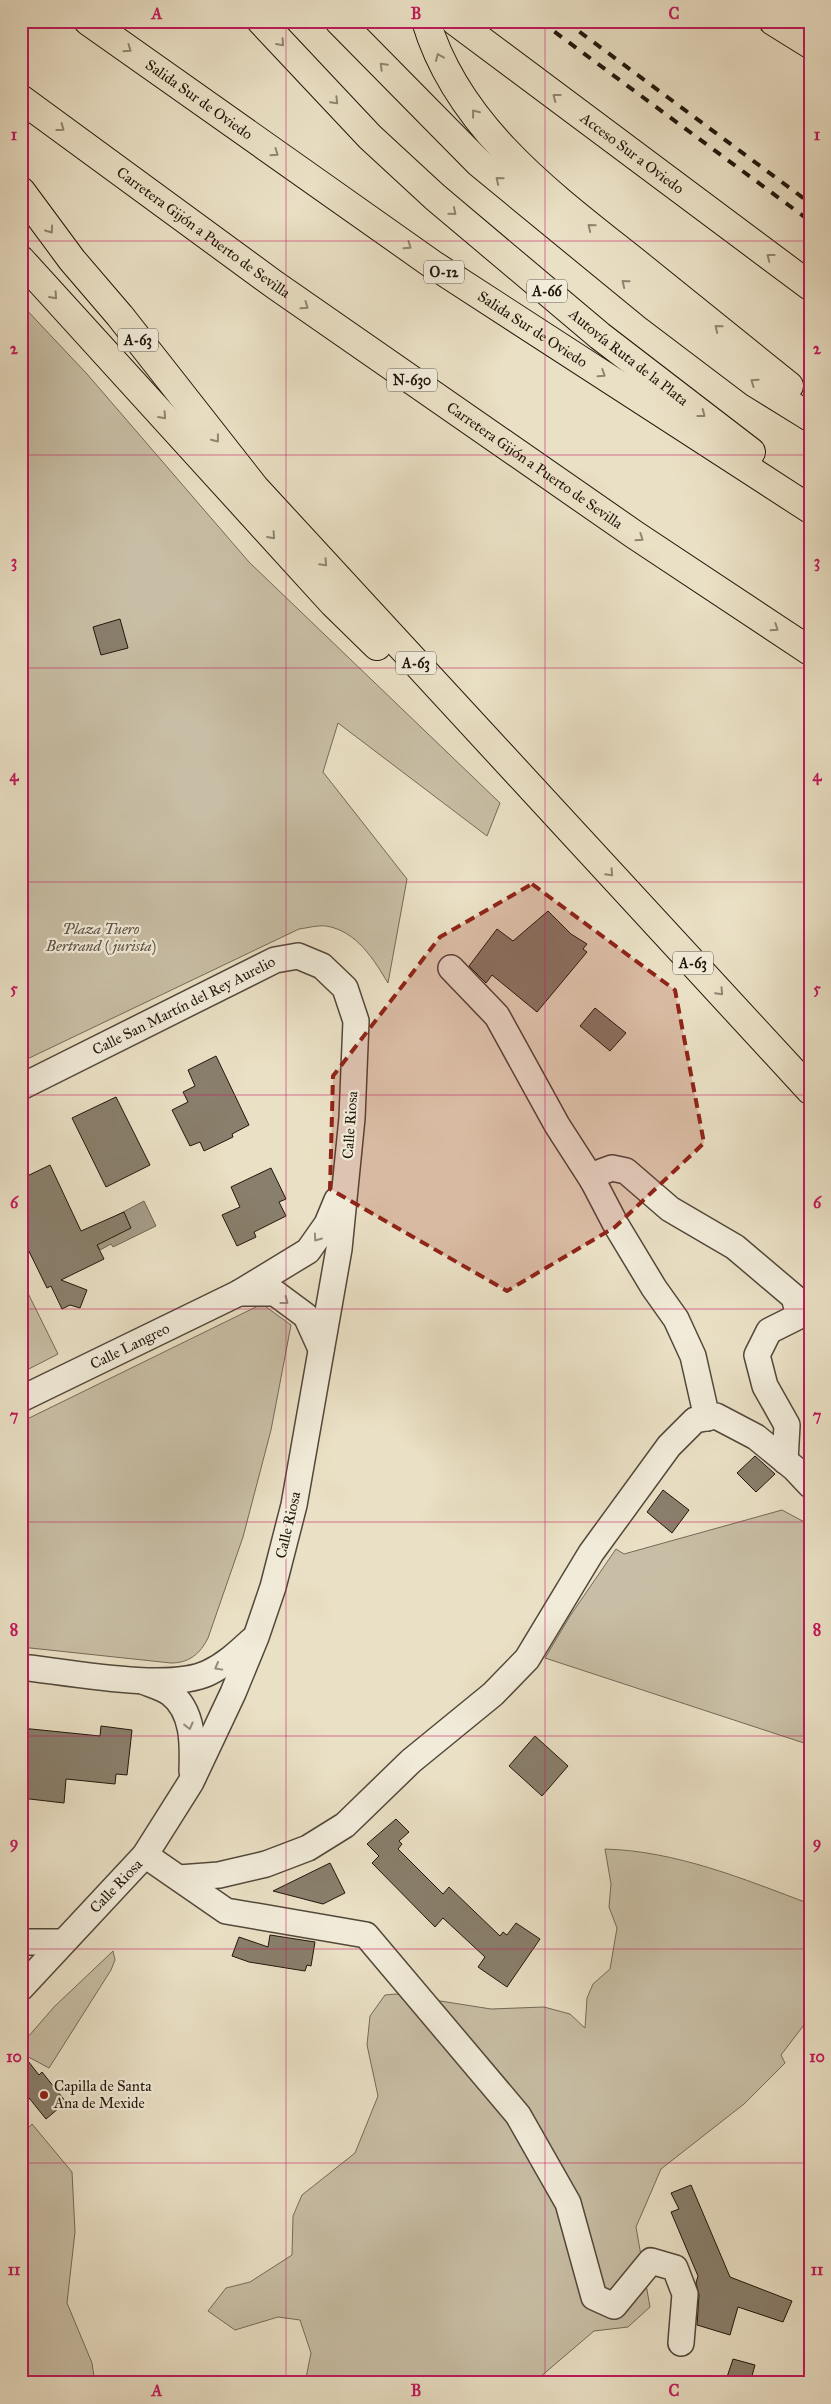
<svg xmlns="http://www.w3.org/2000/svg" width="831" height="2404" viewBox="0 0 831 2404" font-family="'IM FELL Great Primer',serif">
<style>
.green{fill:#c8bea5;stroke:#746a58}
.water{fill:#a59b86;stroke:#706655}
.building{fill:#897f6c;stroke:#20160b}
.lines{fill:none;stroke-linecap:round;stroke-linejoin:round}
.minor-casing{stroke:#52483a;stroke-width:28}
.highway-casing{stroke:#20160b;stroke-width:30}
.minor{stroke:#f1ebd9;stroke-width:25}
.highway{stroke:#eae0c5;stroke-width:28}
.rail{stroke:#20160b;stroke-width:4;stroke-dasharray:9 9;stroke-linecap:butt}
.oneway{stroke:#8f8571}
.oneway2{stroke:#938b7c}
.marked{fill:#8f2418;fill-opacity:0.2;stroke:#8f2418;stroke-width:4;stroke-dasharray:10 6;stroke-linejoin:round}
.grid{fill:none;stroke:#c2185b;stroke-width:1;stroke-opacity:0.55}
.poi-dot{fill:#8f2418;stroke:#f1ebd9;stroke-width:2}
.labels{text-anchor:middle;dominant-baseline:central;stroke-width:4.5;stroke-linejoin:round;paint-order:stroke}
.shield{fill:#f1ebd9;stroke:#5f5649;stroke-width:1}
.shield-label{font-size:14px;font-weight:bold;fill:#20160b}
.street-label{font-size:15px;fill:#20160b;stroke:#f1ebd9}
.park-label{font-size:15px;font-style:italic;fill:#5b5141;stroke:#f1ebd9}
.poi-label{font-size:15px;fill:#20160b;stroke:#f1ebd9;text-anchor:start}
.neatline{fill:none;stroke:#c2185b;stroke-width:2}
.grid-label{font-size:16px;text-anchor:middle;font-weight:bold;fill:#c2185b}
</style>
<rect width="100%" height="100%" fill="#eae0c5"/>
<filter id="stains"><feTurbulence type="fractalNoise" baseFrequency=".004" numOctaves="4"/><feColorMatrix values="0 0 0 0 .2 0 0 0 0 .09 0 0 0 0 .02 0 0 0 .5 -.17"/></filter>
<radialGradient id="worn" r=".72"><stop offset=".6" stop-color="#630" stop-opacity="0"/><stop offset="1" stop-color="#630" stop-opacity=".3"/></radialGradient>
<path class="green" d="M21 304 87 374 249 562 500 803 487 836 338 723 323 772 407 879 388 983C374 960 357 931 326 926 318 925 307 928 299 929L21 1062Z
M21 1279 58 1354 21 1373Z
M262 1304 291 1325 271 1430 243 1537 208 1638C200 1654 189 1663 171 1663L21 1647V1422Z
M782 1510 810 1525V1745L545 1658 570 1616 616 1549 624 1554Z
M605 1849C676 1851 744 1879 810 1904V2017L781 2055 785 2063 744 2104 661 2169 636 2227 650 2307 628 2327 594 2331 533 2383H305L311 2353 300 2320 278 2317 235 2330 208 2311 226 2288 250 2282 292 2255 293 2216 302 2195 355 2153 378 2096 367 2045 370 2016 385 1995 396 1994 491 2009 544 2007 570 2014 585 2028 587 1998 593 1984 610 1969 617 1928 609 1907 611 1884Z
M113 1951 115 1960 111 1970 49 2068 21 2053V2045L54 2007Z
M32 2124 72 2172 75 2232 67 2303 92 2363 95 2383H21V2136Z"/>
<path class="water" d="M144 1201 156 1226 113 1247 111 1244 100 1250 97 1245 106 1221Z"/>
<path class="building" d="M120 619 128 648 101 655 93 627Z
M548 911 571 934 587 944 583 949 587 952 537 1012 492 975 486 983 469 966 497 929 513 941Z
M595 1008 626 1033 610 1051 580 1026Z
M216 1056 249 1125 232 1134 233 1137 204 1151 200 1142 190 1146 172 1110 188 1102 183 1092 195 1086 188 1070Z
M116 1097 150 1165 106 1187 72 1118Z
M50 1165 81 1231 124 1212 131 1228 97 1245 104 1259 61 1280 87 1290 80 1308 70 1305 62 1309 51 1286 47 1288 21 1235V1179Z
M271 1168 286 1199 279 1202 286 1216 254 1232 256 1237 237 1246 222 1215 240 1207 231 1187Z
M755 1456 775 1474 756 1492 737 1473Z
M663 1490 689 1510 672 1533 647 1512Z
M101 1726 132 1730 127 1775 116 1774 115 1784 66 1779 64 1803 21 1798V1728L100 1736Z
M535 1736 568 1766 542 1796 509 1766Z
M396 1819 409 1832 399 1841 402 1844 398 1849 443 1894 449 1887 500 1936 503 1932 507 1935 516 1923 540 1939 507 1987 478 1967 485 1957 443 1918 435 1927 372 1863 379 1856 367 1844Z
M330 1863 345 1893 323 1904 273 1891Z
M270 1935 315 1942 311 1966 307 1965 305 1971 249 1962 232 1956 239 1937 268 1947Z
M21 2052 39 2075 42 2072 66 2102 46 2119 21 2088Z
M691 2185 730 2277 792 2301 783 2322 738 2307 730 2335 697 2325 699 2295 696 2283 698 2276 671 2212 679 2209 671 2193Z
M733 2359 755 2365 750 2383 726 2380Z"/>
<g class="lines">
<defs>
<g id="minor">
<path d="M451 968 497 1016 557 1125 593 1181 616 1225 654 1288 676 1319 693 1356 707 1418"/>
<path id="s1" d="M21 1087 275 960 298 956 322 966 345 988 356 1021 352 1118 339 1249 294 1505 273 1587 256 1637 233 1693 191 1782 145 1855 21 1988"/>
<path d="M593 1181 601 1172 612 1168 626 1171 670 1209 735 1247 794 1297 799 1316 769 1331 757 1355 765 1386 787 1425 785 1461"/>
<path d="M239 1293H275L306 1316 321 1349"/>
<path id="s2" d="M21 1399 239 1293 308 1251 327 1224 337 1200"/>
<path d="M21 1667C67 1672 168 1692 208 1673 225 1665 238 1653 251 1641"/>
<path d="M145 1682C153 1685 163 1688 170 1693 194 1711 193 1745 192 1771"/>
<path d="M145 1855 226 1911 366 1935 518 2115 568 2203 594 2297 614 2306 651 2261 675 2268 685 2294 681 2343"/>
<path d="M179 1878 219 1875 266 1864 308 1848 345 1825 411 1761 493 1694 527 1659 591 1553 669 1446 695 1420 716 1416 756 1437 794 1468 810 1485"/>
<path d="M21 1942H63"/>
</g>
<g id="highway">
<path id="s3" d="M88 21 432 264 810 509"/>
<path id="s4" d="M261 21 370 137 435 197 600 336 751 452"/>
<path d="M339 21 479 163 652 305 755 383 810 417"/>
<path d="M426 21C458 129 555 198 639 265 689 305 739 346 789 386"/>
<path id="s5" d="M455 21 810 286"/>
<path d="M773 21 810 44"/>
<path id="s6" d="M21 99 275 285 635 535 810 651"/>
<path d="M21 191 72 260 120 316 255 488 810 1090"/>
<path d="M21 260 333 603 377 646"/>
</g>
</defs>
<use href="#minor" class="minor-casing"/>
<use href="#highway" class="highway-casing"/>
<use href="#minor" class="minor"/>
<use href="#highway" class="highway"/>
<path class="rail" d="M540 21 810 221
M565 21 810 203"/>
</g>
<defs><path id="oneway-chevron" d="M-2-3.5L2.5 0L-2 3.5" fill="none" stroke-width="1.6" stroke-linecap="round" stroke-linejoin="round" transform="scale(1.25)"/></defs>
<g class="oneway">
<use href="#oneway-chevron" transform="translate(281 43) rotate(48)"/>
<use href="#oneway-chevron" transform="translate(128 49) rotate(35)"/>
<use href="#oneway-chevron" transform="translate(439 57) rotate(-113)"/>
<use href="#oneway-chevron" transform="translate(383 66) rotate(-135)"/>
<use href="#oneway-chevron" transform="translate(556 97) rotate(-143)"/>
<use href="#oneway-chevron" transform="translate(335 101) rotate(46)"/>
<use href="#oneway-chevron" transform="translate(475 113) rotate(-128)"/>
<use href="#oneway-chevron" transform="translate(61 128) rotate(36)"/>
<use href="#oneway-chevron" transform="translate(275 153) rotate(35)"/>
<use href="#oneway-chevron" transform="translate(499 180) rotate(-141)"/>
<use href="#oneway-chevron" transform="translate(453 212) rotate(40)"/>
<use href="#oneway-chevron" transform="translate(591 227) rotate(-141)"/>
<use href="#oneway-chevron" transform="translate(50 230) rotate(54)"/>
<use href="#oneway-chevron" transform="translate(408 246) rotate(35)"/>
<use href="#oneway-chevron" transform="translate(770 257) rotate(-143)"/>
<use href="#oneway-chevron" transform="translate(625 283) rotate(-141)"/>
<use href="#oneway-chevron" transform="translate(54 296) rotate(48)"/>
<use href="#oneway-chevron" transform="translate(305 306) rotate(35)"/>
<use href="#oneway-chevron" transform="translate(718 328) rotate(-141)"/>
<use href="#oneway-chevron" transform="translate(602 374) rotate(33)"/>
<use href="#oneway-chevron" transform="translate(754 382) rotate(-145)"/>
<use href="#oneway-chevron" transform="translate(702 414) rotate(37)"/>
<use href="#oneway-chevron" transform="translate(163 416) rotate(48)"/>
<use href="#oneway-chevron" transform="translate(216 439) rotate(52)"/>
<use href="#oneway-chevron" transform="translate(272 536) rotate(48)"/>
<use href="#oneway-chevron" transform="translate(640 538) rotate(34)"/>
<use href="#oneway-chevron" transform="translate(324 563) rotate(47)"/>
<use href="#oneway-chevron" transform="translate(775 628) rotate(34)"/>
<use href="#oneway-chevron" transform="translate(610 873) rotate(47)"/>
<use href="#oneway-chevron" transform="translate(720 992) rotate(47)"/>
</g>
<g class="oneway2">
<use href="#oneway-chevron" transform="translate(317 1238) rotate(126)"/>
<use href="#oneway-chevron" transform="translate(285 1301) rotate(37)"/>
<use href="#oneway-chevron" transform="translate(218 1667) rotate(151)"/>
<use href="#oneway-chevron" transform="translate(189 1726) rotate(76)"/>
</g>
<path class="marked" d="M532 884 675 990 704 1143 615 1227 507 1291 330 1189 333 1076 440 937Z"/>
<path class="grid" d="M286 21V2383M545 21V2383M21 241H810M21 455H810M21 668H810M21 882H810M21 1095H810M21 1309H810M21 1522H810M21 1736H810M21 1949H810M21 2163H810"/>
<circle class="poi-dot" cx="44" cy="2095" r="5"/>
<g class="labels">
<g class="shield">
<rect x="424" y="260.5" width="40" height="23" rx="4"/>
<rect x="527" y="279.5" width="40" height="23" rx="4"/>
<rect x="118" y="328.5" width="40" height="23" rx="4"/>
<rect x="387" y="368.5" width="50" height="23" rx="4"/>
<rect x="396" y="651.5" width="40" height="23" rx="4"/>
<rect x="673" y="951.5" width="40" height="23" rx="4"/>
</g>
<g class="shield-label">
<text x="444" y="272">O-12</text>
<text x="547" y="291">A-66</text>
<text x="138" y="340">A-63</text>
<text x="412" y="380">N-630</text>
<text x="416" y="663">A-63</text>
<text x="693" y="963">A-63</text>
</g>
<g class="street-label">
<text stroke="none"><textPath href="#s3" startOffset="136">Salida Sur de Oviedo</textPath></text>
<text stroke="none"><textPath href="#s5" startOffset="221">Acceso Sur a Oviedo</textPath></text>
<text stroke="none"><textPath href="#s6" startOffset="226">Carretera Gijón a Puerto de Sevilla</textPath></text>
<text stroke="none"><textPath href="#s3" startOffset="541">Salida Sur de Oviedo</textPath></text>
<text stroke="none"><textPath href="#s4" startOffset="499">Autovía Ruta de la Plata</textPath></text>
<text stroke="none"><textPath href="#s6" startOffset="631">Carretera Gijón a Puerto de Sevilla</textPath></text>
<text stroke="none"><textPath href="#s1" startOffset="182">Calle San Martín del Rey Aurelio</textPath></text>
<text transform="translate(350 1125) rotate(-86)">Calle Riosa</text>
<text stroke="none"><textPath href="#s2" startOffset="121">Calle Langreo</textPath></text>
<text transform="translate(288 1525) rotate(-77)">Calle Riosa</text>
<text transform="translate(116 1886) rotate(-46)">Calle Riosa</text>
</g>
<g class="park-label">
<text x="101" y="929">Plaza Tuero<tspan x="101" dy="17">Bertrand (jurista)</tspan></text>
</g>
<g class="poi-label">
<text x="54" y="2086">Capilla de Santa<tspan x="54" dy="17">Ana de Mexide</tspan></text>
</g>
</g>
<rect width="831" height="2404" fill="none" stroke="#eae0c5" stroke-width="55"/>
<rect x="28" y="28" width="776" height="2348" class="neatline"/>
<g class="grid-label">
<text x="157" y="19">A</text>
<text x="416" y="19">B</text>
<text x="674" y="19">C</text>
<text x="14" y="140">1</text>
<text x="817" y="140">1</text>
<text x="14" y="354">2</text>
<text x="817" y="354">2</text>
<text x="14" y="567">3</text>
<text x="817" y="567">3</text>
<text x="14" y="781">4</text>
<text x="817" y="781">4</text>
<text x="14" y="994">5</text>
<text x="817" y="994">5</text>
<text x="14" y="1208">6</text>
<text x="817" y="1208">6</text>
<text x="14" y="1421">7</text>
<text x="817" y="1421">7</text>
<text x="14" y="1635">8</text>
<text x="817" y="1635">8</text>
<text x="14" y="1848">9</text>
<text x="817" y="1848">9</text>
<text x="14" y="2062">10</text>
<text x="817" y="2062">10</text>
<text x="14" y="2275">11</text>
<text x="817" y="2275">11</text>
<text x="157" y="2396">A</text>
<text x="416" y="2396">B</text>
<text x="674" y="2396">C</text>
</g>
<rect width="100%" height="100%" filter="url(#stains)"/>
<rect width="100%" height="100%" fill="url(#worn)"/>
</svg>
